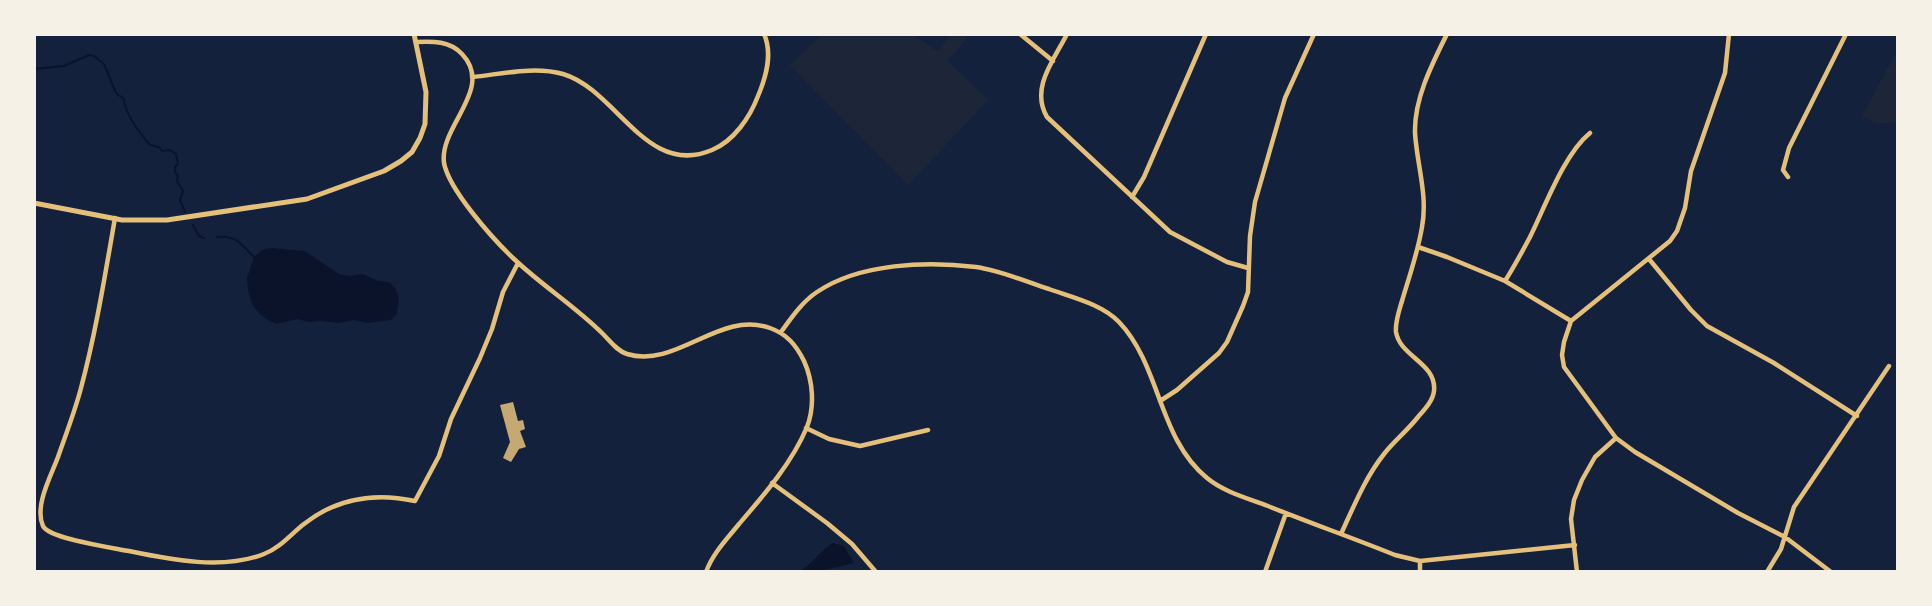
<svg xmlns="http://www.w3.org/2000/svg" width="1932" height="606" viewBox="0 0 1932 606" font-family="'Space Grotesk',sans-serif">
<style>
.green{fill:#1d2539}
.water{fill:#0b132b}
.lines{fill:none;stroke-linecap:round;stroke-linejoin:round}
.stream{stroke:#0b132b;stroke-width:2}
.building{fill:#c6a872}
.minor{stroke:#e5c07b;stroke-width:4.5}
.tertiary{stroke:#e5c07b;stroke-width:5}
</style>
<rect width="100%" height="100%" fill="#14213d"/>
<path class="green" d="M821 35H914L937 51 951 35H969L948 61 988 100 908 185 790 65Z
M1897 51V124L1894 122 1877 124 1862 116Z"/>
<path class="water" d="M271 248 305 251 339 274 349 276 363 274 378 281 389 282 395 288 399 298 397 314 391 320 368 323 354 320 339 323 321 321 309 322 297 319 276 324 268 320 261 315 253 306 248 291 247 278 254 257 262 250Z
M833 543 844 546 854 563 821 571H798C812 566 819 551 833 543Z"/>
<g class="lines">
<path class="stream" d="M34 69 64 66 89 55 94 56 104 64 116 93 124 99C125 115 140 133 150 145L159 147 162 151 170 150 176 154 178 164 175 167V172L178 176 177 181 183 191 180 200 185 212
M193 225 199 236 204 238
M217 237C238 235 242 246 256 259"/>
</g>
<path class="building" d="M513 402 518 421 523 420 525 429 520 431 526 447 519 449 511 462 503 458 510 442 500 405Z"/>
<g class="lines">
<path class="minor" d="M1020 34 1053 61
M1067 34C1054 60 1030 88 1047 117L1170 232 1227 262 1248 268
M1729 34 1725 73 1691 171 1685 208 1677 231 1670 241 1571 321 1564 342 1562 355 1564 367 1616 438 1635 452 1738 513 1785 537 1831 572
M416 42C433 41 450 41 462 54 495 89 439 126 444 163 449 190 493 239 513 258 541 285 575 306 603 334 610 341 617 351 627 354 677 369 719 310 770 328 787 334 796 345 804 361 813 381 815 406 807 427 792 463 764 495 739 524 727 539 713 553 706 572
M472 77C502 74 534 66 563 74 617 90 646 178 712 150 734 141 750 117 758 96 766 77 773 54 764 34
M1788 177 1783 170 1789 148 1846 34
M1132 197 1144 177 1206 34
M115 218C105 275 96 332 81 388 75 411 66 434 58 457 51 476 34 506 43 526 49 539 114 548 129 551 172 560 223 570 264 554 280 548 291 534 304 524 337 498 374 492 415 501L439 456 451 419 480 358 492 329 503 292 518 263
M1418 247 1447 257 1505 281 1571 321
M1649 259 1691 310 1707 326 1774 363 1857 416
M1505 281C1514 267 1522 252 1530 237 1545 207 1564 154 1590 133
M781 332C792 317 802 302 817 292 860 263 927 261 976 267 999 270 1027 282 1049 289 1071 297 1102 304 1119 322 1161 366 1158 438 1207 478 1224 492 1247 498 1268 506 1310 523 1353 538 1395 555L1420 561 1575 545
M1160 401 1177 390 1219 353 1227 342 1243 306 1248 292 1250 236 1255 202 1285 98 1314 34
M806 428 829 439 860 446 928 430
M772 483 827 523 852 544 876 572
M1341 534C1354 506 1365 478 1384 454 1394 441 1407 431 1418 417 1424 410 1433 401 1434 391 1437 363 1400 357 1396 332 1395 322 1399 311 1402 301 1409 277 1418 252 1422 227 1428 195 1417 165 1415 133 1414 99 1432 64 1447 34
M1265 572 1286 513
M1420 572V561
M1577 572 1571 519 1574 500 1582 480 1595 457 1616 438
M1767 572 1781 549 1794 507 1889 366"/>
<path class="tertiary" d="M34 203 122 220H167L307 199 384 171 401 161 412 152 420 138 425 124 426 92 414 34"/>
</g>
<rect width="1932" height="606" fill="none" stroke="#f6f1e7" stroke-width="72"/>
</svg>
